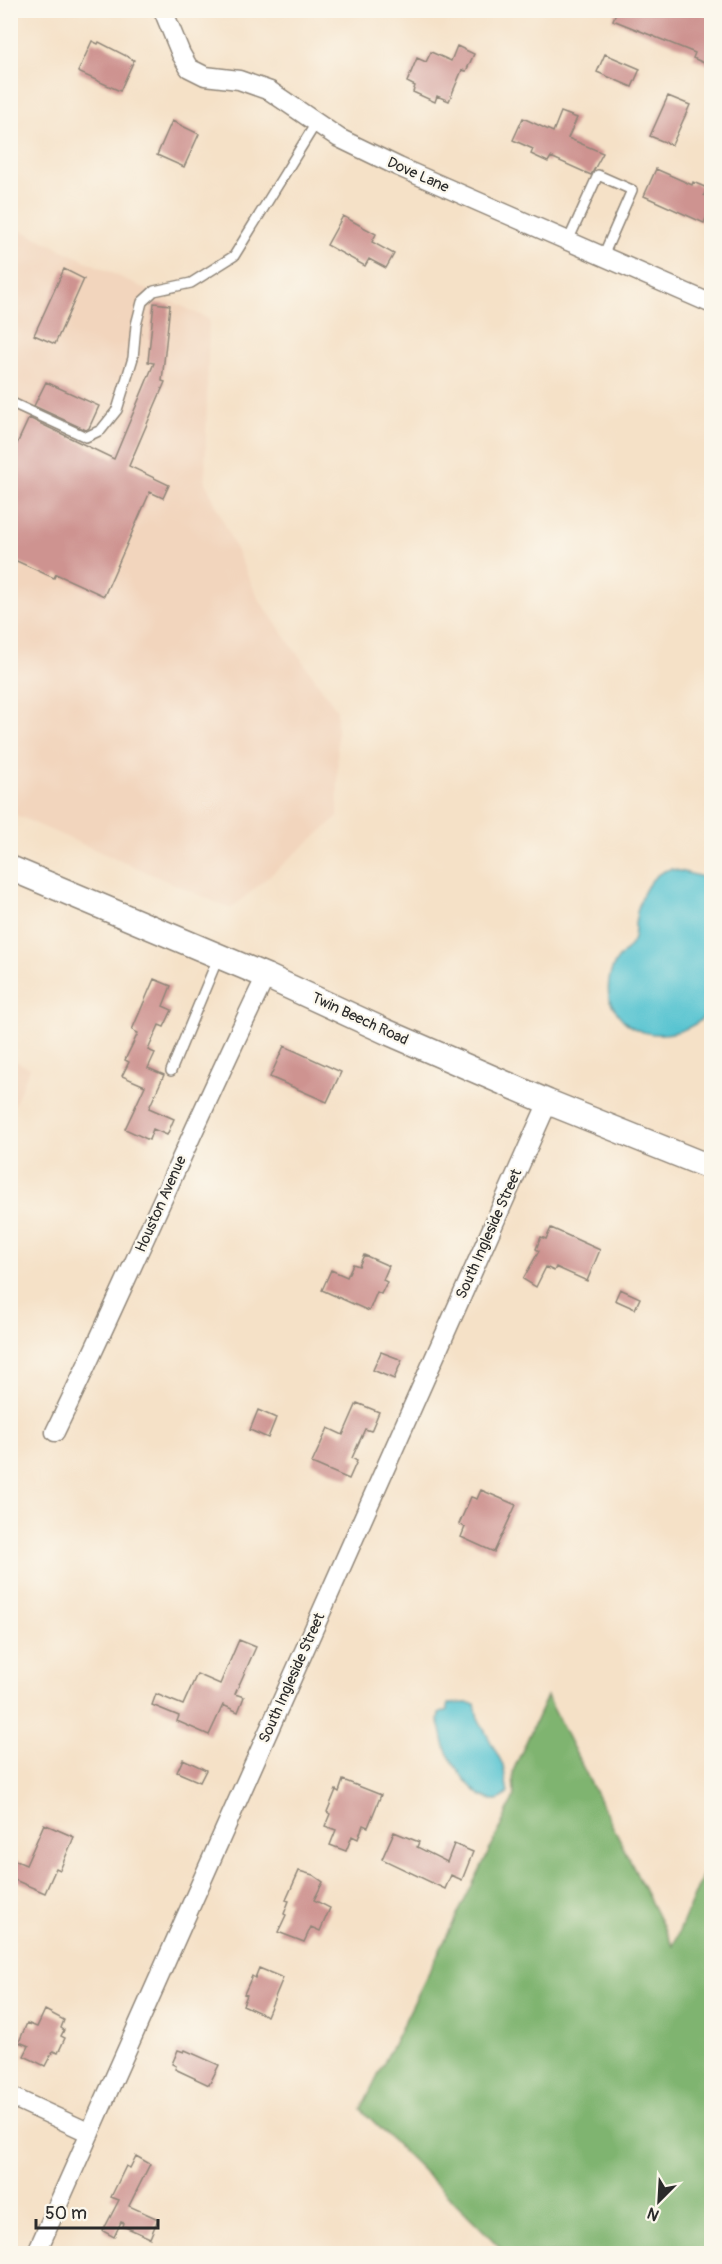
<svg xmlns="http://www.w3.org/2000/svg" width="722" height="2264" viewBox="0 0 722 2264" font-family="Pangolin,sans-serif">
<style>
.built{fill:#f2d5bd}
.forest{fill:#7fb470;stroke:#55704e;stroke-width:1.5}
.water{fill:#58c4d1;stroke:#42787e;stroke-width:1.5}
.building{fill:#ce9390}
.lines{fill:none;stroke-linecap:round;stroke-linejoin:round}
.lane-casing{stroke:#908679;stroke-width:12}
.street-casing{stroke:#908679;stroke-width:21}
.secondary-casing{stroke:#908679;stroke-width:27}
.lane{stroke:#fff;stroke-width:9}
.street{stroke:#fff;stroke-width:18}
.secondary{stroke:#fff;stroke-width:24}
.labels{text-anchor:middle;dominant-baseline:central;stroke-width:4.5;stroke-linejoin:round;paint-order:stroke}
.street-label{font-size:15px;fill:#2b2b2b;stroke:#fbf7ec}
</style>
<rect width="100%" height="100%" fill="#fbf7ec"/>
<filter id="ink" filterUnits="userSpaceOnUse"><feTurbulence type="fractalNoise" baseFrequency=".0167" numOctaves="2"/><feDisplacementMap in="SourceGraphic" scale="12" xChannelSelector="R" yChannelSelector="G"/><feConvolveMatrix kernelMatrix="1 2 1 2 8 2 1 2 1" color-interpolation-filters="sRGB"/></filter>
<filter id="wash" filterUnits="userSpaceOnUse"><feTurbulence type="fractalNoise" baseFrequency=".008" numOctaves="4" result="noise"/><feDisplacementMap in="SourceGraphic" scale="24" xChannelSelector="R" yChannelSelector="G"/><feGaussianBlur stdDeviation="1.35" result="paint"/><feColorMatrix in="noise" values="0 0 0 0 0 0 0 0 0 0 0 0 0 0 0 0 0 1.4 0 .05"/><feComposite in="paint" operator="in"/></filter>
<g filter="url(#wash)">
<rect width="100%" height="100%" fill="#f5e1c7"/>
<path class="built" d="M10 225 209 319 205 481 258 598 337 710 338 817 231 909 11 813Z
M11 1059 30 1068 11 1112Z"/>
<path class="forest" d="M547 1696 673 1946 711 1855V2253H506L361 2109 496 1837 514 1796 513 1771Z"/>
<path class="water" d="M671 869 711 879V1009C689 1040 634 1045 615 1009 612 1005 610 1002 609 997 607 984 610 968 619 958 624 952 629 949 633 941 636 934 634 926 636 918 639 899 649 873 671 869Z
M466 1703 475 1704 478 1718 503 1765 508 1793C487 1818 456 1770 447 1752 442 1742 443 1730 438 1721L439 1714 448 1710V1704Z"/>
<g id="blocks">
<path class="building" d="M617 10H697L711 17V66L693 58 695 53 613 20Z
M92 41 98 44 99 42 134 60 120 91 78 72Z
M457 46 474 54 466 71 462 70 449 101 437 96 435 102 413 92 415 86 407 82 417 58 426 62 431 52 451 61Z
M605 54 640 69 632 87 597 72Z
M668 96 690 105 672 145 650 136Z
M561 112 577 118 568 138 603 153 591 175 551 157 548 162 531 154 533 149 513 140 523 118 553 132Z
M172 121 199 134 184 167 157 155Z
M656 169 692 185 693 182 707 188 704 195 711 198V206L704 223 644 196Z
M343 216 376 234 372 242 394 254 386 268 369 259 365 266 327 245Z
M64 269 84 279 55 344 34 335Z
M154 303 170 305 162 381 165 382 129 466 169 485 163 498 150 492 104 596 56 574 54 578 10 558V459L29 418 114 459 154 363 148 362Z
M46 382 99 406 89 428 86 430 34 406Z
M154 979 171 986 163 1006 172 1010 164 1027 159 1025 148 1050 155 1053 148 1068 164 1075 149 1108 174 1119 167 1135 153 1129 149 1140 125 1129 145 1086 122 1076 129 1062 125 1060 138 1033 132 1030Z
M284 1046 341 1072 327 1102 270 1077Z
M551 1228 600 1250 587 1281 556 1267 554 1271 546 1267 536 1287 523 1279 539 1251 536 1249 541 1237 546 1239Z
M364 1255 389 1266 383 1280 387 1282 381 1294 377 1292 369 1311 322 1290 331 1270 347 1277 353 1264 359 1266Z
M620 1289 640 1298 635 1309 615 1300Z
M381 1352 402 1360 394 1379 373 1370Z
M357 1403 379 1412 371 1431 365 1429 352 1458 357 1461 349 1479 312 1463 328 1428 343 1435Z
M258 1410 276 1418 268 1438 250 1430Z
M481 1490 516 1505 494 1552 461 1537 465 1527 459 1524 471 1497 477 1499Z
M239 1640 256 1647 235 1694 244 1697 238 1712 223 1705 209 1735 177 1721 179 1716 152 1705 156 1694 183 1705 197 1674 220 1684Z
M183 1759 206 1770 200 1782 177 1772Z
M343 1780 381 1795 368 1827 363 1825 358 1839 352 1836 346 1851 330 1845 336 1830 325 1826 330 1814 327 1812 336 1790 339 1792Z
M44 1824 74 1837 60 1870 56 1868 45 1893 10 1878V1867L14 1860 26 1865Z
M394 1832 419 1842 417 1847 447 1862 454 1844 473 1852 462 1880 451 1875 445 1889 382 1859Z
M299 1871 313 1875 323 1882 314 1900 330 1908 320 1931 311 1927 304 1942 278 1932 286 1915 284 1914 289 1901 286 1900Z
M259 1968 283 1978 267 2016 243 2005 247 1995 244 1994 252 1976 255 1978Z
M45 2010 64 2020 61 2028 64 2030 61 2036 65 2038 58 2053 53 2051 45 2066 24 2056 29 2046 19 2042 27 2023 37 2027Z
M178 2050 184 2052 185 2050 219 2065 209 2085 175 2069 176 2066 172 2064Z
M136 2156 150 2164 129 2206 158 2219 150 2238 123 2226 124 2223 121 2222 114 2237 103 2231 119 2200 111 2197 126 2166 130 2168Z"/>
</g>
</g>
<g filter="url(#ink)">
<use href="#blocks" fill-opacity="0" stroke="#908679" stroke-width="1.5"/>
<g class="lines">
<defs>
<path id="lane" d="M568 241 598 175 632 190 603 256
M10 402 86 437 101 430 117 410 133 358 136 325 142 302 154 291 191 283 234 256 316 123
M171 1071 218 958"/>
<path id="street" d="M163 10 181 54 189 68 205 76 239 80 270 91 339 138 399 167 712 304
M55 1432C128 1281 193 1127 266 976
M10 2096 90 2133
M36 2254 548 1102"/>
<path id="secondary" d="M10 868 266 976 387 1032 548 1102 712 1168"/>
</defs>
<use href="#lane" class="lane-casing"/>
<use href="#street" class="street-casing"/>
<use href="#secondary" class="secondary-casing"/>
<use href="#lane" class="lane"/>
<use href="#street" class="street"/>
<use href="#secondary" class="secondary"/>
</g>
</g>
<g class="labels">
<g class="street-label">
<text transform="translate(418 175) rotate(24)">Dove Lane</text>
<text transform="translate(360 1019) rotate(25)">Twin Beech Road</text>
<text transform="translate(161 1204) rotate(-66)">Houston Avenue</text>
<text transform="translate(489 1234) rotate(-66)">South Ingleside Street</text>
<text transform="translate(292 1678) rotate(-66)">South Ingleside Street</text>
</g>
</g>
<rect width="722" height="2264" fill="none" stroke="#fbf7ec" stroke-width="36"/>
<g transform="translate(659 2201) rotate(204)" stroke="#fbf7ec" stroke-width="4.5" paint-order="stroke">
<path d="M0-4.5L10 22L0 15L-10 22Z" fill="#2b2b2b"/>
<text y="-9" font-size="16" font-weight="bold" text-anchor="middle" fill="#2b2b2b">N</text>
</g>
<path d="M36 2219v9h122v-9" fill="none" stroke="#2b2b2b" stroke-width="3"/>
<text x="45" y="2219" font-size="18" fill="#2b2b2b" stroke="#fbf7ec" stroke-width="4.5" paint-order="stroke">50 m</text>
</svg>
